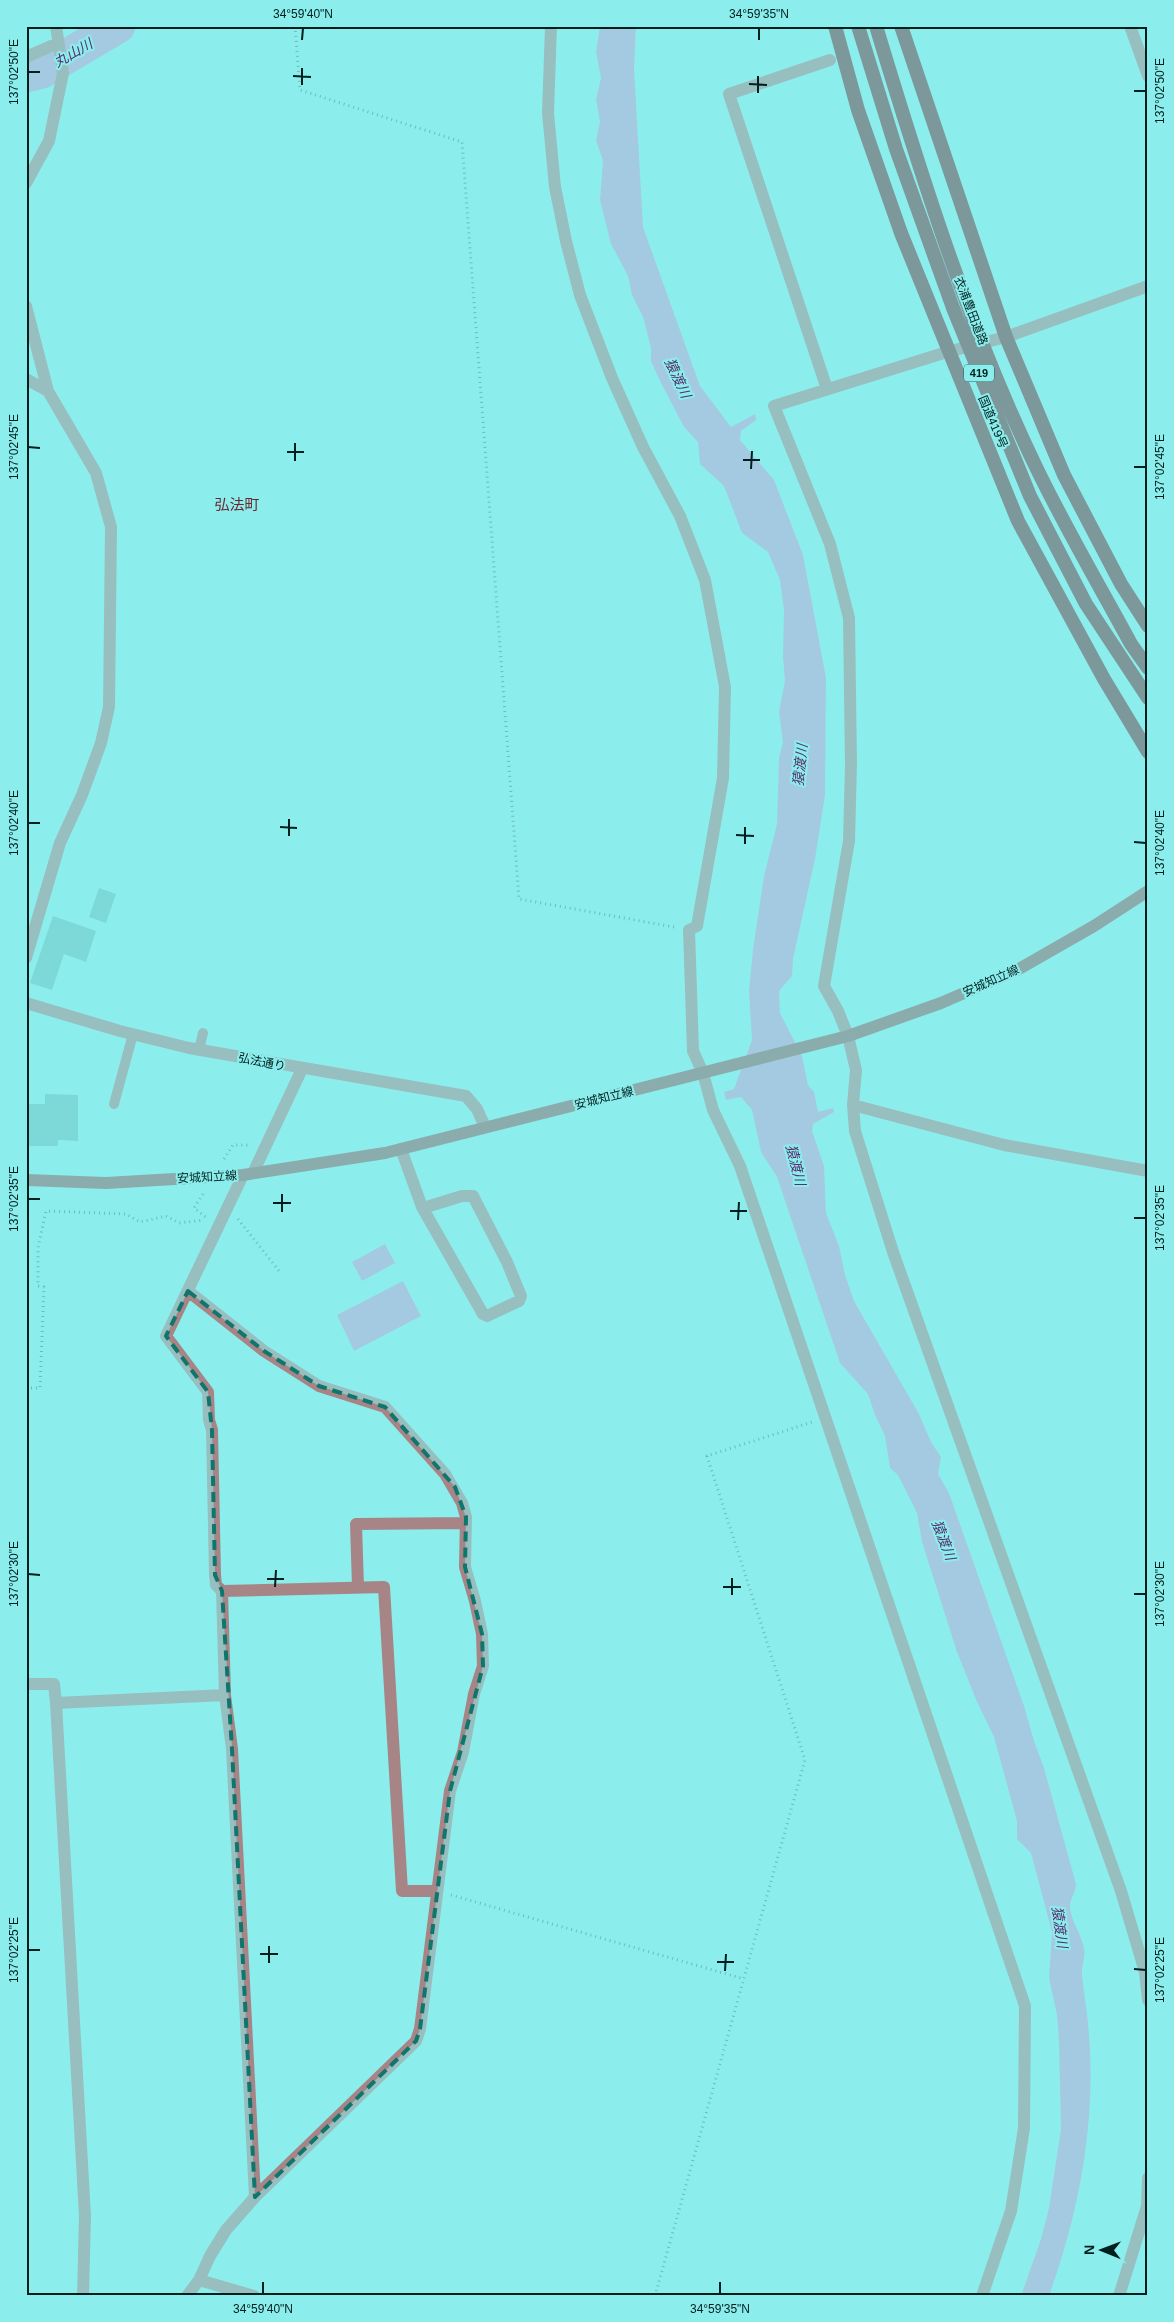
<svg xmlns="http://www.w3.org/2000/svg" width="1174" height="2322" viewBox="0 0 1174 2322" font-family="Arial,'Noto Sans JP',sans-serif">
<style>
.water{fill:#c09ed3}
.lines{fill:none;stroke-linecap:round;stroke-linejoin:round}
.river{stroke:#c09ed3;stroke-width:35}
.building{fill:#68bebc}
.path{stroke:#428180;stroke-width:3;stroke-dasharray:1 4;stroke-linecap:butt}
.service{stroke:#a78587;stroke-width:10}
.minor{stroke:#a78587;stroke-width:12}
.tertiary{stroke:#a78587;stroke-width:12}
.secondary{stroke:#8b5b60;stroke-width:12}
.trunk{stroke:#6c3038;stroke-width:14}
.trunk-bridge{stroke:#6c3038;stroke-width:14}
.marked{fill:none;stroke:#0f766e;stroke-width:4;stroke-dasharray:10 6;stroke-linejoin:round}
.ticks{fill:none;stroke:#002020;stroke-width:2}
.labels{text-anchor:middle;dominant-baseline:central;stroke-width:4;stroke-linejoin:round;paint-order:stroke}
.shield{fill:#8ceeec;stroke:#2a5e5d;stroke-width:1}
.shield-label{font-size:11px;font-weight:bold;fill:#002020}
.street-label{font-size:12px;fill:#002020;stroke:#8ceeec}
.water-label{font-size:14px;font-style:italic;fill:#5a2e6f;stroke:#8ceeec}
.quarter-label{font-size:15px;fill:#6c2631;stroke:#8ceeec}
.neatline{fill:none;stroke:#002020;stroke-width:2}
.ticks-label{font-size:12px;text-anchor:middle;fill:#002020}
</style>
<rect width="100%" height="100%" fill="#8ceeec"/>
<path class="water" d="M600 26H636L634 68 643 227 700 386 731 427 755 414 756 420 741 431 740 440 774 480 803 555 826 678 825 795 815 859 793 959 792 976 779 991 780 1013 802 1056 808 1085 814 1092 818 1112 833 1108 834 1112 813 1124 812 1131 824 1166 826 1213 839 1246 845 1275 854 1301 919 1414 931 1442 941 1457 938 1474 949 1493 1024 1706 1034 1741 1044 1768 1076 1884C1076 1893 1070 1898 1070 1906 1070 1920 1082 1934 1084 1949 1086 1958 1081 1965 1082 1975 1084 1995 1088 2015 1089 2035 1096 2124 1079 2212 1049 2296H1021L1041 2239 1049 2208 1061 2129 1059 2042 1057 2015 1049 1978 1052 1932 1031 1853 1017 1839V1821L994 1737 977 1702 957 1652 922 1542 917 1513 898 1475 890 1468 885 1436 875 1415 868 1394 840 1363 777 1177 761 1152 752 1110 741 1097 726 1100 724 1092 734 1089 752 1040 749 991 753 949 764 876 777 824 779 758 783 742 779 712 785 680 783 657 784 610 780 580 768 552 742 533 724 486 700 464 698 442 684 427 659 379 651 361V348L643 317 632 295 628 276 611 244 600 200 603 161 596 140 600 122 596 99 601 78 596 52Z
M385 1244 395 1263 362 1281 352 1262Z
M403 1281 421 1316 354 1351 337 1315Z"/>
<g class="lines">
<path class="river" d="M26 75 42 71 118 26"/>
</g>
<path class="building" d="M99 888 116 894 106 923 89 917Z
M53 916 96 931 86 962 64 954 52 990 30 983Z
M45 1094 78 1095V1141L58 1140V1146H26V1104H45Z"/>
<g class="lines">
<path class="path" d="M295 26 300 90 462 142 519 899 674 927
M224 1159 233 1145H248
M203 1194 194 1208 207 1218
M238 1219 280 1272
M26 1388H40L44 1287 38 1286V1248L46 1211 126 1214 140 1222 166 1216 179 1223 204 1220
M451 1895 744 1979
M655 2296 805 1760 707 1456 812 1422"/>
<path class="service" d="M199 1050 203 1033
M114 1104 133 1034"/>
<path class="minor" d="M551 26 548 113 555 187 566 241 580 295 612 378 643 447 680 516 705 580 725 687 723 778 697 926 689 930 693 1051 703 1073 713 1110 740 1166 1025 2006 1024 2128 1011 2211 982 2296
M1130 26 1148 76
M26 57 58 43
M26 183 49 141 63 73 56 26
M1148 286 1006 337 947 352 774 406 830 544 849 618 851 764 849 841 824 986 838 1011 848 1036 856 1070 853 1105 855 1131 893 1252 1121 1891 1145 1972 1148 2000
M26 306 48 391
M26 379 48 391 96 473 111 527 109 707 101 743 82 795 60 843 26 958
M827 389 729 94 830 60
M853 1105 1004 1145 1148 1171
M401 1149 422 1207 483 1314 487 1316 519 1301 521 1296 507 1262 473 1196H462L423 1208
M253 1173 302 1069
M358 1587 356 1524 464 1523
M222 1591 216 1585 215 1575 212 1430 209 1420 208 1392 166 1336 243 1175
M26 1684H54L56 1703 85 2216 83 2296
M56 1703 225 1695
M255 2197 232 1749 225 1695 222 1591 384 1587 402 1891H436
M199 2280 254 2296
M187 2296 199 2280 210 2256 226 2230 255 2197 416 2041 420 2029 450 1791 463 1752 474 1694 483 1666 482 1634 475 1601 465 1567 466 1517 462 1503 445 1474 385 1407 319 1386 264 1351 188 1291
M1119 2296 1147 2206 1148 2178"/>
<path class="tertiary" d="M26 1003 120 1031 189 1048 466 1096 477 1109 485 1127"/>
<path class="secondary" d="M26 1180 106 1183 243 1175 385 1153 848 1036 941 1003 1017 970 1094 926 1148 891"/>
<path class="trunk" d="M835 26 858 110 901 233 1018 521 1104 679 1148 752
M901 26 1006 337 1064 475 1121 584 1148 626"/>
<path class="trunk-bridge" d="M858 26 896 149 953 308 1030 496 1086 604 1148 698
M876 26C921 175 968 326 1036 467 1065 527 1099 585 1131 644L1148 668"/>
</g>
<path d="M0 0H1174V2322H0ZM188 1291 264 1351 319 1386 385 1407 455 1487 466 1517 465 1567 482 1634 483 1666 450 1791 420 2029 416 2041 255 2197 232 1749 222 1591 215 1575 212 1430 208 1392 166 1336Z" fill="#8ceeec" fill-opacity=".55" fill-rule="evenodd"/>
<path class="marked" d="M188 1291 264 1351 319 1386 385 1407 455 1487 466 1517 465 1567 482 1634 483 1666 450 1791 420 2029 416 2041 255 2197 232 1749 222 1591 215 1575 212 1430 208 1392 166 1336Z"/>
<path class="ticks" d="M302 40 303 28M759 40V28M28 72H40M293 76 311 77M749 84 767 85M302 85V68M1134 91H1146M758 93V76M28 447 40 448M287 452H304M743 460H760M295 461V443M1134 467H1146M751 469 752 451M28 823H40M280 827 297 828M736 835 754 836M289 836V819M1134 842 1146 843M745 844V827M28 1199H40M273 1203H291M730 1211H747M282 1212V1194M1134 1218H1146M738 1220 739 1202M28 1574 40 1575M267 1579H284M275 1587 276 1570M723 1587H741M1134 1594H1146M732 1595V1578M28 1950H40M260 1954H278M717 1962H734M269 1963V1946M1134 1969 1146 1970M725 1971 726 1954M263 2294V2282M720 2294V2282"/>
<g class="labels">
<rect class="shield" x="964" y="364.5" width="30" height="17" rx="4"/>
<g class="shield-label">
<text x="979" y="373">419</text>
</g>
<g class="street-label">
<text transform="translate(971 311) rotate(69)">衣浦豊田道路</text>
<text transform="translate(993 422) rotate(67)">国道419号</text>
<text transform="translate(991 981) rotate(-24)">安城知立線</text>
<text transform="translate(262 1062) rotate(11)">弘法通り</text>
<text transform="translate(604 1098) rotate(-14)">安城知立線</text>
<text transform="translate(207 1177) rotate(-3)">安城知立線</text>
</g>
<g class="water-label">
<text transform="translate(73 53) rotate(-30)">丸山川</text>
<text transform="translate(678 378) rotate(65)">猿渡川</text>
<text transform="translate(800 765) rotate(-84)">猿渡川</text>
<text transform="translate(796 1165) rotate(76)">猿渡川</text>
<text transform="translate(944 1540) rotate(69)">猿渡川</text>
<text transform="translate(1060 1927) rotate(82)">猿渡川</text>
</g>
<g class="quarter-label">
<text x="237" y="504">弘法町</text>
</g>
</g>
<rect width="1174" height="2322" fill="none" stroke="#8ceeec" stroke-width="55"/>
<g transform="translate(1102 2250) rotate(271)" stroke="#8ceeec" stroke-width="4" paint-order="stroke">
<path d="M0-4L9 19L0 12L-9 19Z" fill="#002020"/>
<text y="-8" font-size="14" font-weight="bold" text-anchor="middle" fill="#002020">N</text>
</g>
<rect x="28" y="28" width="1118" height="2266" class="neatline"/>
<g class="ticks-label">
<text x="303" y="18">34°59'40"N</text>
<text x="759" y="18">34°59'35"N</text>
<text transform="translate(14 72) rotate(-90)" y="4">137°02'50"E</text>
<text transform="translate(1160 91) rotate(-90)" y="4">137°02'50"E</text>
<text transform="translate(14 447) rotate(-90)" y="4">137°02'45"E</text>
<text transform="translate(1160 467) rotate(-90)" y="4">137°02'45"E</text>
<text transform="translate(14 823) rotate(-90)" y="4">137°02'40"E</text>
<text transform="translate(1160 843) rotate(-90)" y="4">137°02'40"E</text>
<text transform="translate(14 1199) rotate(-90)" y="4">137°02'35"E</text>
<text transform="translate(1160 1218) rotate(-90)" y="4">137°02'35"E</text>
<text transform="translate(14 1574) rotate(-90)" y="4">137°02'30"E</text>
<text transform="translate(1160 1594) rotate(-90)" y="4">137°02'30"E</text>
<text transform="translate(14 1950) rotate(-90)" y="4">137°02'25"E</text>
<text transform="translate(1160 1970) rotate(-90)" y="4">137°02'25"E</text>
<text x="263" y="2313">34°59'40"N</text>
<text x="720" y="2313">34°59'35"N</text>
</g>
</svg>
